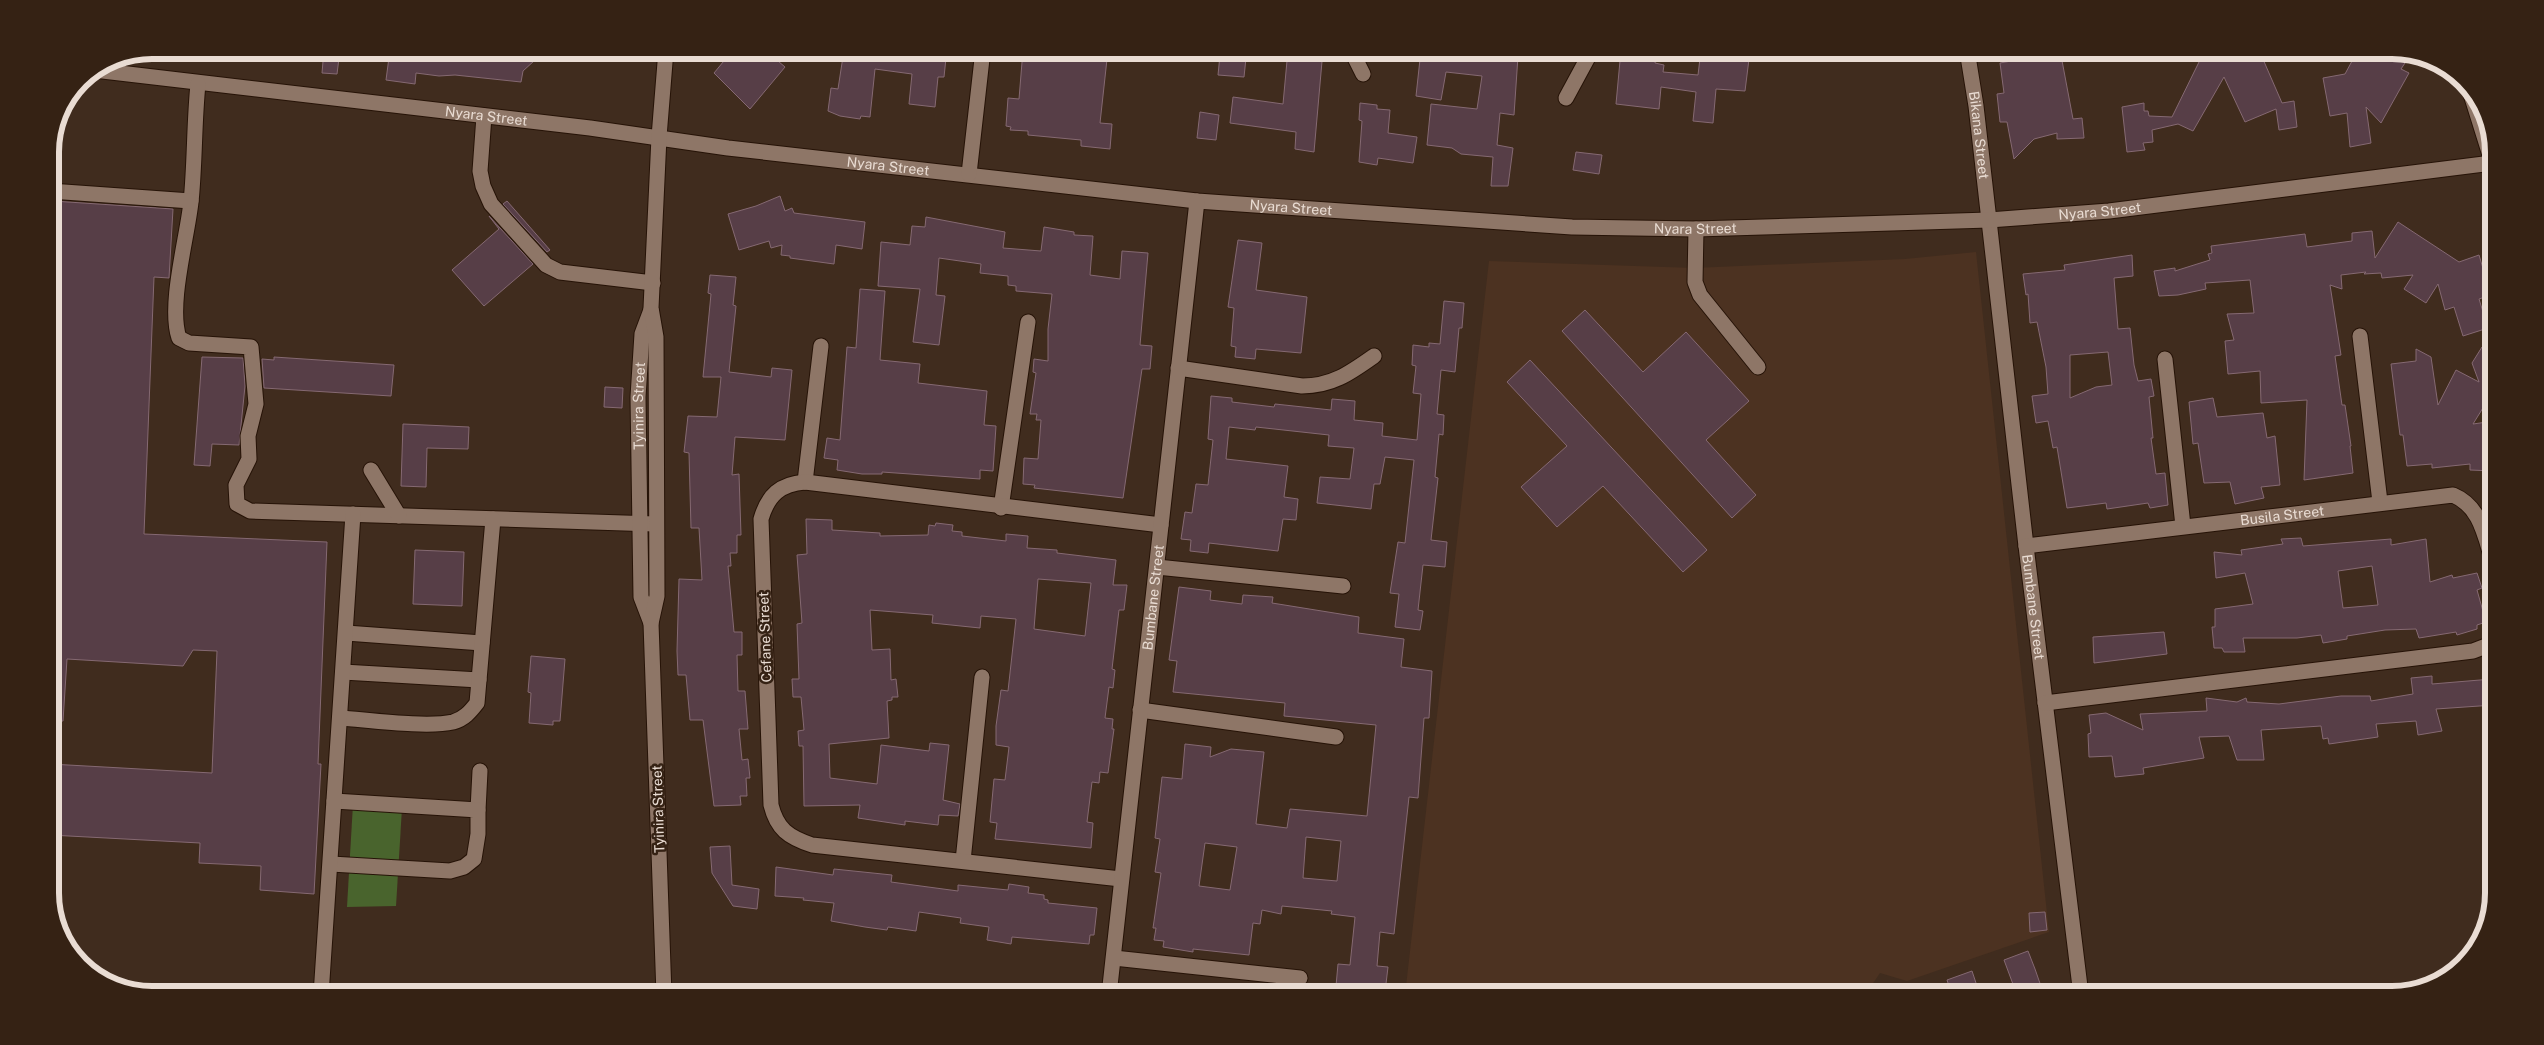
<svg xmlns="http://www.w3.org/2000/svg" width="2544" height="1045" viewBox="0 0 2544 1045" font-family="'Public Sans',sans-serif">
<style>
.built{fill:#4c3221}
.green{fill:#49642d}
.building{fill:#573e47;stroke:#856972;fill-rule:evenodd}
.lines{fill:none;stroke-linecap:round;stroke-linejoin:round}
.minor-casing{stroke:#261307;stroke-width:17}
.minor{stroke:#8e7667;stroke-width:15}
.labels{text-anchor:middle;dominant-baseline:central;stroke-width:5;stroke-linejoin:round;paint-order:stroke}
.street-label{font-size:14px;fill:#e9dcd3;stroke:#352214}
.rim{fill:none;stroke:#e9dcd3;stroke-width:6}
</style>
<rect width="100%" height="100%" fill="#402c1e"/>
<path class="built" d="M1976 252 2049 932 1907 981 1880 973 1865 995H1405L1489 261 1694 268 1905 259Z"/>
<path class="green" d="M353 804 402 808 396 906 347 907Z"/>
<path class="building" d="M324 50H340L337 74 322 73Z
M390 50H546L523 71 521 82 455 75 439 76 416 73 415 84 386 80Z
M733 50H765L785 67 750 109 714 73Z
M844 50 896 52 897 50H918V54L946 58 944 77H938L935 107 909 104 912 74 875 69 870 117 861 116 860 119 840 116 828 111 831 88 838 89Z
M1023 50H1108L1100 123 1112 124 1110 149 1081 146V140L1028 135V131L1010 130 1011 127 1006 126 1008 98 1019 99Z
M1288 50H1323L1314 152 1295 149 1296 132 1230 123 1233 97 1283 104Z
M1421 50 1470 56 1471 50 1518 56 1514 115 1500 113 1497 145 1513 148 1508 186H1491L1493 157 1461 154 1452 148 1427 145 1431 104 1477 109 1482 76 1446 72 1441 100 1416 96Z
M1621 50H1657L1655 63 1664 65 1663 72 1698 75 1701 50H1721L1720 56 1749 59 1745 91 1716 89 1713 123 1693 121 1696 92 1661 87 1659 109 1616 104Z
M2016 50H2060L2073 119 2082 118 2084 138 2057 139V133L2034 139 2014 159 2007 122H2000L1997 94 2004 93 2000 63 2017 60Z
M2235 50H2259L2282 103 2294 101 2297 127 2279 130 2276 109 2245 122 2224 77 2193 131 2178 124 2152 130 2153 142 2143 143 2145 150 2127 152 2122 107 2144 103V111H2148L2149 116 2172 117 2200 60 2211 53 2214 59Z
M2358 50 2401 52 2409 57 2401 69 2409 73 2381 123 2366 107 2371 143 2350 147 2347 113 2330 116 2323 78 2345 74Z
M1220 55 1246 58 1244 77 1218 75Z
M1360 103 1377 105V109L1390 110 1388 133 1417 137 1413 163 1378 158 1377 165 1359 162 1362 121 1359 120Z
M1200 112 1219 115 1216 140 1197 138Z
M1576 152 1602 155 1599 174 1573 170Z
M780 196 785 211 792 208 794 213 865 222 862 249 836 245 834 264 790 258V256L781 255 782 245 771 248 769 241 739 250 728 214 756 206Z
M53 201 173 209 169 278 154 277 144 534 327 542 318 764H321L314 894 260 890 261 866 199 863 200 843 50 835V764L212 773 217 651 193 650 183 666 67 659 63 721H50V275Z
M507 201 550 250 547 252 503 204Z
M489 216 533 264 484 306 452 270 499 229Z
M926 217 1005 232 1003 248 1041 251 1044 227 1074 232V235L1093 236 1090 275 1120 279 1122 251 1148 253 1140 345 1152 346 1150 369H1142L1123 498 1034 488 1035 485 1023 484 1024 458 1038 459 1041 420H1036L1037 414H1030L1036 373 1033 372 1034 359 1048 361V329L1052 294 1016 291V286L1008 285V276L980 273 981 264 939 258 936 295 945 296 939 345 913 342 920 289 878 286 881 242 910 245 912 226 925 227Z
M2398 222 2459 262 2479 255 2491 295 2479 299 2488 328 2463 336 2454 307 2445 310 2438 284 2426 303 2404 289 2413 275 2382 278 2381 273 2364 274 2366 272 2341 275 2342 289 2330 285 2341 355 2335 356 2342 405H2345L2351 446H2350L2353 473 2304 480 2307 400 2261 403 2260 371 2228 374 2225 341 2234 340 2227 314 2254 313 2250 280 2205 283 2206 289 2178 295 2159 296 2154 271 2175 268V271L2210 260 2208 254 2212 253 2211 246 2305 234 2307 247 2352 241V233L2372 231 2375 258Z
M1238 240 1262 243 1256 290 1307 297 1301 353 1256 349 1255 359 1235 357 1236 347 1231 346 1234 308 1228 307Z
M2132 255 2133 276 2114 278 2118 329 2130 328 2134 365 2138 381 2151 379 2154 396 2149 397 2153 438H2151L2156 474 2165 473 2168 505 2150 508 2148 503 2107 509 2106 503 2067 508 2057 447 2053 448 2048 421 2036 423 2032 396 2048 394 2046 367 2037 322 2030 323 2028 294 2026 295 2023 274 2065 270 2064 265ZM2108 352 2112 385 2096 387 2070 398V355Z
M710 275 736 277 733 305 736 306 729 372 771 377 772 368 792 370 785 440 735 437 732 475 739 474 741 535H737V553H730L731 566H728L734 632H742V655H737L738 691H745L748 729H739L742 760 748 759 750 778H746L747 796H740L741 805 714 806 703 720H690L686 675H678L677 651 679 579 702 580 699 528H691L689 453 684 452 688 416 717 417 721 377H703L711 294 708 293Z
M860 289 885 291 880 360 920 364 918 383 987 391 984 425 996 426 993 471 980 470V479L882 472V474H862L837 470 838 460 824 458 827 438 840 440 847 347 856 348Z
M1444 301 1464 303 1462 328H1459L1455 372 1441 370 1437 414 1444 415 1443 435 1439 434 1435 477 1438 478 1431 540 1447 542 1445 567 1423 565 1418 610 1423 611 1420 630 1395 627 1399 594 1390 593 1398 542 1405 543 1414 460 1385 457 1380 484H1374L1371 509 1317 503 1320 477 1350 479 1354 448 1328 446 1329 435 1256 427 1255 430 1229 427 1226 459 1288 466 1284 497 1298 499 1296 520 1283 519 1278 551 1209 543 1208 553 1190 551 1191 540 1181 539 1185 512 1192 513 1196 484 1208 485 1213 440 1208 439 1211 396 1232 398V402L1274 407 1275 404 1331 410 1332 399 1355 401 1354 420 1383 423 1382 436 1417 440 1421 394 1413 393 1416 366 1412 365 1413 345 1429 347V343L1440 344Z
M1585 310 1643 372 1686 332 1749 401 1706 440 1756 495 1732 518 1562 331Z
M2482 347 2494 354V418H2491L2486 403 2473 424 2494 421V471L2470 470V464L2432 468V464L2407 466 2403 435H2400L2391 364 2416 361V349L2431 357 2438 405 2456 370 2479 382 2472 363Z
M202 357 243 358 245 386 239 445 212 444 210 466 194 465Z
M274 357 394 365 391 396 264 388 262 359 274 360Z
M1530 360 1707 550 1683 572 1603 486 1557 527 1521 487 1567 446 1507 382Z
M605 387 623 388 622 408 604 407Z
M2213 398 2217 417 2263 413 2267 438 2275 436 2280 485 2261 487 2264 498 2235 504 2230 482 2204 483 2198 443 2193 444 2189 402Z
M403 424 469 427 468 449 427 448 426 487 401 486Z
M806 519 832 520V530L880 533V536L928 535 929 525 935 526 936 523 953 525 952 531 962 532V536L1006 541V534L1028 536 1027 548 1057 550V553L1116 560 1113 585H1127L1124 610H1119L1112 669 1115 670 1113 688 1109 687 1105 718 1113 719 1112 729H1114L1108 773 1100 772 1099 783 1092 782 1087 822 1093 823 1091 848 995 839 997 823 990 822 994 779 1005 780 1009 747 996 745V726L1001 690 1008 691 1016 619 981 616 980 628 932 623 933 615 870 610 872 650 890 649 891 680 896 679 898 697H892V700L887 701 889 738 829 744 830 778 877 784 881 745 929 751 930 743 949 745 943 800 960 804 958 816 939 815 938 825 905 821V825L858 818 860 805 804 806 803 746H799L798 731 804 730 801 697H793L792 679H799L797 624 802 623 797 555 807 554ZM1038 579 1091 583 1085 636 1034 629Z
M2301 538 2303 546 2391 539V545L2426 539 2430 582 2452 575 2453 578 2477 573 2482 588 2477 590 2486 622 2477 625V629L2457 635 2456 632 2419 638 2416 629 2385 630 2347 636V639L2323 643 2321 635 2297 638H2243L2245 652H2224L2222 648H2214L2212 627H2215V609L2253 604 2245 573 2216 578 2214 552 2242 555 2241 550 2283 544 2281 539ZM2372 566 2378 605 2343 608 2338 571Z
M415 550 464 552 462 606 413 604Z
M1179 587 1211 591 1210 600 1242 604 1243 595 1273 597 1272 603 1359 617 1358 633 1404 639 1401 667 1432 671 1429 718H1424L1418 798 1409 797 1394 934 1380 932 1377 966 1388 967 1385 992 1336 986 1338 964 1350 965 1355 917 1331 914 1332 911 1282 906 1281 914 1262 910 1260 924 1253 923 1249 955 1193 949V952L1163 947 1164 941 1154 940 1156 928H1153L1161 873 1155 872 1160 839 1155 838 1162 777 1182 779 1185 744 1211 747 1210 757 1231 749 1264 752 1256 824 1287 828 1290 809 1367 816 1376 725 1284 716 1285 703 1173 692 1177 661 1169 660ZM1306 837 1341 841 1337 881 1303 878ZM1205 843 1237 847 1230 890 1199 886Z
M2164 632 2167 654 2094 663 2093 637Z
M531 656 565 659 560 721H553V725L529 723 531 693 528 692Z
M2432 676V684L2492 679 2494 705 2436 709 2442 731 2418 735 2416 721 2376 724 2378 737 2329 744 2328 738 2323 739 2321 726 2261 730 2264 760H2237L2229 736 2199 737 2204 758 2143 768 2144 774 2115 777 2112 756 2089 757 2088 734 2091 733 2089 715 2106 713 2143 730 2140 714 2207 711 2206 698 2237 702 2246 698 2247 702 2279 704 2341 696H2370L2371 701 2413 694 2411 678Z
M730 846 732 885 759 889 757 909 733 906 712 873 710 847Z
M776 867 833 875 834 869 892 875 891 882 958 891V885L1008 890 1009 884 1029 887 1028 893 1044 895V899L1048 900V903L1097 908 1094 935H1090L1089 944 1012 937 1011 944 987 940 989 927 960 923 961 918 919 912 916 931 888 927 887 930 865 927 831 921 834 903 803 900 804 898 775 896Z
M2045 912 2047 930 2030 932 2029 913Z
M2028 951 2035 969 2044 995H2017L2004 960Z
M1972 971 1980 995H1952L1947 980Z"/>
<g class="lines">
<defs>
<g id="minor">
<path d="M1351 50 1363 74"/>
<path id="s1" d="M1967 50 1976 106 2026 546 2081 995"/>
<path id="s2" d="M94 70 590 128 728 148 1197 201 1572 227 1696 229 1989 220 2109 211 2492 163"/>
<path d="M198 84C194 123 195 163 191 202 187 239 168 305 179 338L189 343 251 347 256 404 248 436 249 459 236 485 237 504 250 511 655 524"/>
<path d="M2469 88 2494 168"/>
<path d="M1566 98 1592 50"/>
<path d="M484 116 480 171 483 186 491 204 546 265 560 272 653 283"/>
<path d="M969 174 983 50"/>
<path d="M50 191 191 201"/>
<path d="M1696 229 1695 282 1700 295 1758 367"/>
<path d="M2360 336 2380 502"/>
<path d="M2165 359 2183 526"/>
<path d="M1178 368 1302 386C1332 386 1350 373 1374 356"/>
<path d="M371 470 399 516"/>
<path d="M805 482 821 346"/>
<path d="M1001 508 1028 322"/>
<path id="s3" d="M2026 546 2453 495C2482 507 2485 539 2494 565"/>
<path d="M1157 567 1343 586"/>
<path id="s4" d="M651 623 641 597 638 397 642 334 651 310"/>
<path d="M346 633 482 643"/>
<path d="M343 672 479 680"/>
<path d="M2045 703 2473 651 2494 643"/>
<path d="M1140 710 1336 737"/>
<path d="M340 718C369 720 427 728 453 722 464 719 470 712 477 703L493 519"/>
<path d="M478 810 480 771"/>
<path d="M963 861 982 677"/>
<path d="M331 864 450 871 464 867 474 859 478 834V810L334 801"/>
<path d="M1121 879 812 845C788 837 777 829 771 805L761 519C768 495 780 484 805 482L1161 525"/>
<path d="M1114 958 1300 978"/>
<path d="M321 995 353 514"/>
<path d="M664 995 651 623 657 596 656 337 651 308 659 137 666 50"/>
<path id="s5" d="M1109 995 1197 201"/>
</g>
</defs>
<use href="#minor" class="minor-casing"/>
<use href="#minor" class="minor"/>
</g>
<g class="labels">
<g class="street-label">
<text stroke="none"><textPath href="#s2" startOffset="395">Nyara Street</textPath></text>
<text stroke="none"><textPath href="#s1" startOffset="86">Bikana Street</textPath></text>
<text stroke="none"><textPath href="#s2" startOffset="800">Nyara Street</textPath></text>
<text stroke="none"><textPath href="#s2" startOffset="1205">Nyara Street</textPath></text>
<text stroke="none"><textPath href="#s2" startOffset="2015">Nyara Street</textPath></text>
<text stroke="none"><textPath href="#s2" startOffset="1610">Nyara Street</textPath></text>
<text stroke="none"><textPath href="#s4" startOffset="219">Tyinira Street</textPath></text>
<text stroke="none"><textPath href="#s3" startOffset="258">Busila Street</textPath></text>
<text stroke="none"><textPath href="#s5" startOffset="400">Bumbane Street</textPath></text>
<text stroke="none"><textPath href="#s1" startOffset="561">Bumbane Street</textPath></text>
<text transform="translate(765 637) rotate(-92)">Cefane Street</text>
<text transform="translate(658 809) rotate(-92)">Tyinira Street</text>
</g>
</g>
<path d="M0 0H2544V1045H0ZM152 59H2392A93 93 0 0 1 2485 152V893A93 93 0 0 1 2392 986H152A93 93 0 0 1 59 893V152A93 93 0 0 1 152 59Z" fill="#352214" fill-rule="evenodd"/>
<path class="rim" d="M152 59H2392A93 93 0 0 1 2485 152V893A93 93 0 0 1 2392 986H152A93 93 0 0 1 59 893V152A93 93 0 0 1 152 59Z"/>
</svg>
